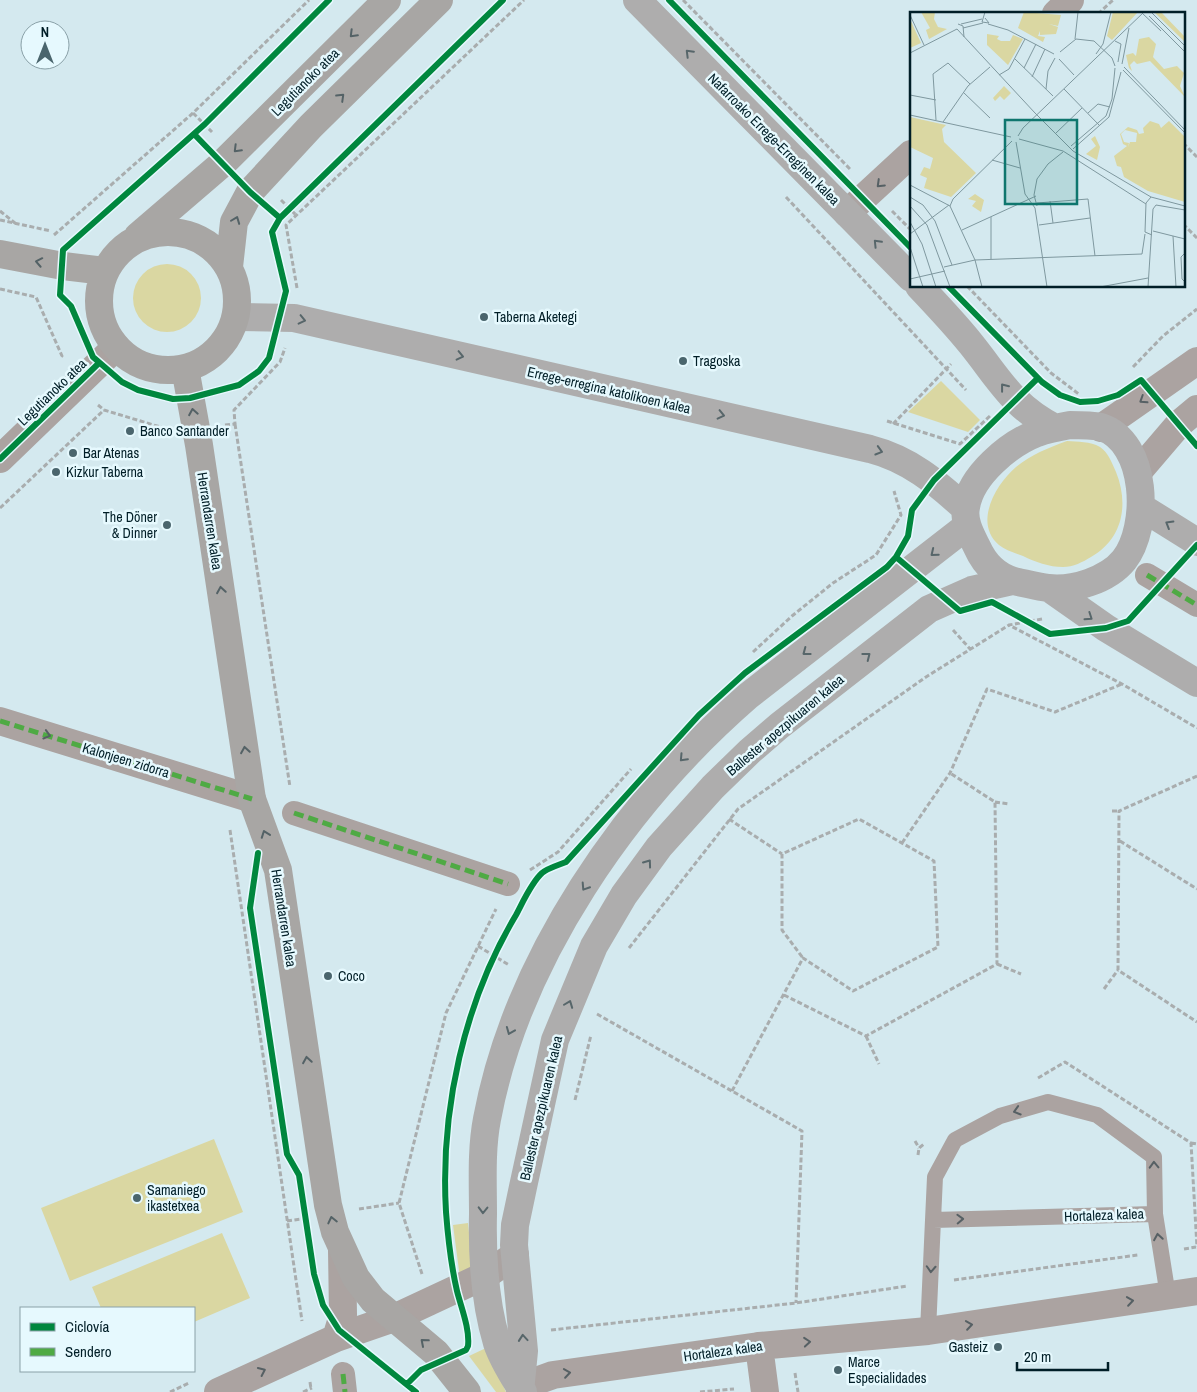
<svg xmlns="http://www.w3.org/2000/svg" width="1197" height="1392" viewBox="0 0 1197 1392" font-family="'Archivo Narrow',sans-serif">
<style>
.green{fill:#dad7a2}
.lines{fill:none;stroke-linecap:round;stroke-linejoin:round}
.path{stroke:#a9adae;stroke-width:3;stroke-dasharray:5 2.5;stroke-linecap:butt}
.service{stroke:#aba3a1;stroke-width:16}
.pedestrian{stroke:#aba3a1;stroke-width:24}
.minor{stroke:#aba3a1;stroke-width:28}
.tertiary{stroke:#aba3a1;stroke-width:28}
.secondary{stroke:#aeadad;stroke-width:28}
.primary{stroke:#a8a6a4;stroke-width:28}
.quiet{stroke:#4faa44;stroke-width:5;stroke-dasharray:10 5;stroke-linecap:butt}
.cycleway-casing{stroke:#e6f9fe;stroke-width:9}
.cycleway{stroke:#00873e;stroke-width:6}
.oneway{stroke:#546266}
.oneway2{stroke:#57666a}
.oneway3{stroke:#566064}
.poi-dot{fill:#4a656d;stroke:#e6f9fe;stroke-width:2}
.labels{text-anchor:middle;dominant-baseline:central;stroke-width:5;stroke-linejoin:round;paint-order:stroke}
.street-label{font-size:14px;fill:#001e27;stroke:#e6f9fe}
.poi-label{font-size:14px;fill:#001e27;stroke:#e6f9fe;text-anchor:start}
.inset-road{fill:none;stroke:#7f989f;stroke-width:1}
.view{fill:#0f766e;fill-opacity:0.15;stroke:#0f766e;stroke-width:2.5}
.inset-edge{fill:none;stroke:#001e27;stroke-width:2.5}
</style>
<rect width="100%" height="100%" fill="#d4e9ef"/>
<path class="green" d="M133 298a34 34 0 1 1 68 0a34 34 0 1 1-68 0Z
M941 381 980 420 968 432 908 412Z
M1067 441C1078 442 1090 441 1100 447 1108 452 1112 463 1116 472 1129 504 1123 539 1091 557 1083 562 1073 567 1063 567 1049 567 1035 562 1023 556 1015 553 1005 550 999 545 973 523 996 484 1016 467 1032 454 1048 448 1067 441Z
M214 1139 243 1212 70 1281 41 1208Z
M468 1223 473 1272 460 1278 453 1225Z
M222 1233 250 1298 194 1322V1308H101L92 1287Z
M486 1348 506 1392H496L469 1356Z"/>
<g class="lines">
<path class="path" d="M683 0 850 169
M1098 14 1113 0
M193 113 212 132
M1183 143 1197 157
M786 197 966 390
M281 200 296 215
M0 211 15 223
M892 211 911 230
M0 220 51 231
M1183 224 1197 238
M54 235 193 113 309 0
M967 286 1051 373 1080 395
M297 288 286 225 524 0
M0 289 36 297 62 356 60 358
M1133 367 1163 336 1197 309
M98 405 104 410 167 429
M887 421 960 444 991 415
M235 424 290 787
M893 424 951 364
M225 425 235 424 234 410 280 362 285 348
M0 508 104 410
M1042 619 1009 625 1122 684 1197 728
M953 630 971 650
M753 652 792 616 833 583 876 555 901 515 894 491
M1197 776 1119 811 1118 970 1197 1022
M995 802 1009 804
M1112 811H1119
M729 819 782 854
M230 830 302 1321
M1120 841 1197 889
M902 843 950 773 987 689 1055 712 1122 684
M530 870 558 852 631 769
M478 946 509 965
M629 948 738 809 926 677 1009 625
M997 964 1021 974
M1104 989 1118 970
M784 995 866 1036 997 964 995 802 950 773
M597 1014 802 1131 796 1303
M866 1036 879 1064
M1038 1078 1065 1062 1191 1143 1197 1247
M732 1091 803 958 853 991 938 947 934 861 859 819 782 854V930L803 958
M575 1100 591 1035
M915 1141 919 1148
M1191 1143 1197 1144
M918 1155 919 1148 924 1144
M359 1209 399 1203
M287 1221 301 1219
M1184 1249 1196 1247
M422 1274 399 1203 446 1013 496 909
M954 1280 1138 1255
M551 1330 796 1303 907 1286
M795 1373 798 1392
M310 1382 311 1389
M170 1392 189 1383
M303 1392 312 1388
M700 1392 734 1389"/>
<path class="service" d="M1155 1214 933 1220 935 1177 955 1140 1000 1116 1048 1102 1097 1115 1154 1157 1155 1214 1168 1296
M928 1331 933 1220"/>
<path class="pedestrian" d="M1147 575 1197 605
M294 813 508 884
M343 1374 345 1392"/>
<path class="minor" d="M1056 14 1070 0
M847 213 911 154
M1101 428 1197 361
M1138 472 1179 424 1197 409
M0 721 252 799
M336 1338 343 1315 342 1250
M759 1346 765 1392
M520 1387 553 1375 759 1346 928 1331 1197 1291
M218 1392 336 1338 394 1318 486 1275 515 1255"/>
<path class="tertiary" d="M0 459 116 347"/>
<path class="secondary" d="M637 0 911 278
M919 286C937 305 955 324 971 344 1000 380 1012 406 1055 428
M236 317 294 318 870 449C909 459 936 482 965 508
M1070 425C1080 425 1091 425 1101 427 1148 442 1150 527 1124 560 1108 580 1072 591 1048 588 1038 587 1028 584 1018 582 998 578 985 565 977 547 971 535 963 521 966 507 971 475 1009 444 1037 433 1048 429 1059 427 1070 425Z
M1141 507 1197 542
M1049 588 1106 628 1197 683
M520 1392 524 1351 514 1245 515 1225 523 1187 555 1040 594 946 624 895 659 847 713 787 750 751 779 726 929 609 972 590 1012 581
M523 1392C514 1377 503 1361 497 1343 485 1303 482 1256 483 1214 483 1183 481 1150 487 1119 517 958 626 802 748 696L967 526"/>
<path class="primary" d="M99 301a69 69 0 1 1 138 0a69 69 0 1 1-138 0Z
M138 236 223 163 387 0
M0 254 63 266 105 271
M229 267 234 222 250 192 311 126 439 0
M185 368 199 445 252 799 278 870 328 1205 335 1232 356 1278 373 1300 436 1353 467 1392"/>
<path class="quiet" d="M1147 575 1197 605
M0 721 252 799
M294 813 508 884
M343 1374 345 1392"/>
<defs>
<path id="cycleway" d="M329 0 205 124 63 250 60 295 71 306 93 357 122 382 138 390 173 399 190 398 239 385 259 371 269 358 286 291 272 232 280 218 503 0
M669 0 911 248
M194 134 250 192 280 218
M948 286 1042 382 1060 395 1080 402 1098 401 1118 395 1141 380 1197 446
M0 459 99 363
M896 557 960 611 992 602 1050 634 1106 628 1128 621 1197 545
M258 853 250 908 287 1154 299 1175 314 1274 323 1305 339 1330 416 1392
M407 1384 421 1370 466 1350 468 1346C470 1329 461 1307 457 1291 451 1265 448 1238 446 1212 440 1110 464 1002 516 915 523 902 531 883 542 873 548 868 559 865 566 862L699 715 745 673 887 567 896 557 908 536 912 510 934 480 1038 378"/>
</defs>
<use href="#cycleway" class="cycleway-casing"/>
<use href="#cycleway" class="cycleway"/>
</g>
<defs><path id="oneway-chevron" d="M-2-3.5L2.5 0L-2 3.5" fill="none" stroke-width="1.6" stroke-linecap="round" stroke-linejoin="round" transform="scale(1.25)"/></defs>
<g class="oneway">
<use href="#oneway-chevron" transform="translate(353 34) rotate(135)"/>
<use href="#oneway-chevron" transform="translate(341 97) rotate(-44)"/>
<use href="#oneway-chevron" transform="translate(237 149) rotate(135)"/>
<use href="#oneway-chevron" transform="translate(236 220) rotate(-69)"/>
<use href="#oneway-chevron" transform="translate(39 262) rotate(-169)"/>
<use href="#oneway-chevron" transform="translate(193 412) rotate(-100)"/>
<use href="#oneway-chevron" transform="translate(221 590) rotate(-99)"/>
<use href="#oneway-chevron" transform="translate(245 750) rotate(-99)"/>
<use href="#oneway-chevron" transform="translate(265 834) rotate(-110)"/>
<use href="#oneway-chevron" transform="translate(307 1060) rotate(-99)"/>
<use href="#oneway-chevron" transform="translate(332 1220) rotate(-103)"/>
<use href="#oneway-chevron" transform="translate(424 1342) rotate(-139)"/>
</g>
<g class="oneway2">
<use href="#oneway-chevron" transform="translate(689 53) rotate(-135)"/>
<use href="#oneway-chevron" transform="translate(877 243) rotate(-134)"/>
<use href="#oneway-chevron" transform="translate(302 320) rotate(13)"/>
<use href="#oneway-chevron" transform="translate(460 356) rotate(13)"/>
<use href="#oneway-chevron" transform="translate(1004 387) rotate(-128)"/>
<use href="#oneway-chevron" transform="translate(721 415) rotate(13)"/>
<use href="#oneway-chevron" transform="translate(879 451) rotate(16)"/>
<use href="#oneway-chevron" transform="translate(1169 524) rotate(-149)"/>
<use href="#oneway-chevron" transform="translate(934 553) rotate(141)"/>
<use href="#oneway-chevron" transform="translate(1089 617) rotate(34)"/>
<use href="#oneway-chevron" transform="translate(806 652) rotate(143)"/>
<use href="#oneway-chevron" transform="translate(867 656) rotate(-38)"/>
<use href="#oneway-chevron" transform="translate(683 758) rotate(133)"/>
<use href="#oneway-chevron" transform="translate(648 863) rotate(-54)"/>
<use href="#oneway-chevron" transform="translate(585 887) rotate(123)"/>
<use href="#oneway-chevron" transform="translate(569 1004) rotate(-69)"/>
<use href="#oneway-chevron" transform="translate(510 1031) rotate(112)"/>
<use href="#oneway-chevron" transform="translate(483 1210) rotate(91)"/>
<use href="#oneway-chevron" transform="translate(523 1338) rotate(-95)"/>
</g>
<g class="oneway3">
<use href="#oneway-chevron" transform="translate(880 184) rotate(136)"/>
<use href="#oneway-chevron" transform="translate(1143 400) rotate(147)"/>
<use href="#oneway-chevron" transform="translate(47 735) rotate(17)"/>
<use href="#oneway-chevron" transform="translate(1017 1111) rotate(163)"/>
<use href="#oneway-chevron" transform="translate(1154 1165) rotate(-92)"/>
<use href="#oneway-chevron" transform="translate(960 1219) rotate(-2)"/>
<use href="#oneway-chevron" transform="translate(1158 1237) rotate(-99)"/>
<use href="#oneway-chevron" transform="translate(931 1269) rotate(93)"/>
<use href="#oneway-chevron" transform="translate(1130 1301) rotate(-8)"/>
<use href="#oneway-chevron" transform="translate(969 1325) rotate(-8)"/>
<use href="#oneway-chevron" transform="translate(807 1342) rotate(-5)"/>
<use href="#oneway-chevron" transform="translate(262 1371) rotate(-25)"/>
<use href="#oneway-chevron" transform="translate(567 1373) rotate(-8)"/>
</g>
<g class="poi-dot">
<circle cx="484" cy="317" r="5"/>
<circle cx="683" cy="361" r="5"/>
<circle cx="130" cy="431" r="5"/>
<circle cx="73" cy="453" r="5"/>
<circle cx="56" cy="472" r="5"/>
<circle cx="167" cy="525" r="5"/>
<circle cx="328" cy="976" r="5"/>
<circle cx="137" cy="1198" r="5"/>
<circle cx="998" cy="1347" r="5"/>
<circle cx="838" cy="1370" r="5"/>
</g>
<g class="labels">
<g class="street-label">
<text transform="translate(305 82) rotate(-45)">Legutianoko atea</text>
<text transform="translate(774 139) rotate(45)">Nafarroako Errege-Erreginen kalea</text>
<text transform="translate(609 390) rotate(13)">Errege-erregina katolikoen kalea</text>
<text transform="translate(52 392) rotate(-44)">Legutianoko atea</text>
<text transform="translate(210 521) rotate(81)">Herrandarren kalea</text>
<text transform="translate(785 725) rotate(-40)">Ballester apezpikuaren kalea</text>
<text transform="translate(126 760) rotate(17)">Kalonjeen zidorra</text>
<text transform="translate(284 918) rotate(81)">Herrandarren kalea</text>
<text transform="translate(541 1108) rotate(-77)">Ballester apezpikuaren kalea</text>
<text transform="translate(1104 1215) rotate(-2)">Hortaleza kalea</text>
<text transform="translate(723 1351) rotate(-8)">Hortaleza kalea</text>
</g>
<g class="poi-label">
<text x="494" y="317">Taberna Aketegi</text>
<text x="693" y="361">Tragoska</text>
<text x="140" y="431">Banco Santander</text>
<text x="83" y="453">Bar Atenas</text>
<text x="66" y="472">Kizkur Taberna</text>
<text x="157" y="517" text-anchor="end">The Döner<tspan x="157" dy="16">&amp; Dinner</tspan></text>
<text x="338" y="976">Coco</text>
<text x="147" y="1190">Samaniego<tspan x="147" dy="16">ikastetxea</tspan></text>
<text x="988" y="1347" text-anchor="end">Gasteiz</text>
<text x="848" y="1362">Marce<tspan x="848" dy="16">Especialidades</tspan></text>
</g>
</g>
<g transform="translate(910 12)">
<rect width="275" height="275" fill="#d4e9ef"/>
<path d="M11 0H25L24 7 28 15 37 17 19 27 16 18 20 16ZM114 0 151 3 148 14 139 12 148 15 146 22 130 23V19L128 24 135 25 133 30 108 16ZM203 0H228L202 28 197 24ZM244 0H251L275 25V30ZM0 7 11 31 0 36ZM77 22 89 24 87 27 91 29H100L103 23 113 27 98 53 77 33ZM239 25 246 32 243 45 254 57 267 54 274 61 270 74 275 85 240 49 227 52 224 49 220 53 222 59 219 56 216 43 223 41 226 44 229 27ZM94 74 101 81 94 88 90 84 85 89 83 86ZM0 105 36 113 32 117 34 130 66 161 41 185 14 176 17 166 10 163 14 155 20 157 23 146 0 135ZM240 109 249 112 251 116 259 109 275 125V190L238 179 214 165 211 155 207 154 204 144 217 134 213 132 210 122 218 115 227 118 229 122 234 121 233 116ZM215 118 227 121 226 130H220L218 135 219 131 214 130 211 122ZM185 124 190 135 187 148 176 142 186 134 181 127ZM65 182 74 188 71 200 62 194 66 189 58 187Z" fill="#dad7a2" fill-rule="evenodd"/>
<path class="inset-road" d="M241 0 275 34M232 1 251 19M0 3 14 33M239 4 275 40M75 6 79 11 72 10 75 0M48 12 53 14 54 25M51 12 72 7M78 12 98 18 144 42M53 16 73 11M47 17 125 101M165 27 168 0M205 29 211 32 208 50M150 40 166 27 184 29 202 46 205 54M0 41 47 17M186 42 193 32 201 0M105 47 143 84M149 47 164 63M212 52 219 16M214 55 275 118M114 56 126 32M213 58 275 121M89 63 99 57 115 27M122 65 135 37M136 77 138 59 145 46M154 77 189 113M53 80 80 106M0 83 26 88M125 101 163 139 241 185 275 194M178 101 188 92 200 95M0 103 101 125M26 108 23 62 38 51 60 72M33 110 58 74 80 55M146 121 172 96M108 124 113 116 234 0M109 127 153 139M106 130 115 182 125 196 137 275M161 134 196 104 202 87 205 56M163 137 199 105 211 60M153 139 236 192M82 148 110 156M0 173 40 194 65 248 72 275M0 185 13 193 25 209 42 253M241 185 236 191 235 220 242 223M140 189 143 211M127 191 178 187 185 244M246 193 275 198M0 194 17 213 40 275M40 194 43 187 102 129M127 194 124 183 127 167 138 152 153 140M81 205V247M0 210 12 232 26 275M129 213 180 206M52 218 126 184M243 219 275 227M0 222 39 193M263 224 266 275M0 235 13 275M275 241 271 245 272 267 275 270M34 255 65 248 232 242 235 222M0 267 35 259M190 275 238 266M238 275 243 197 246 193"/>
<path class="view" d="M95 108H167V192H95Z"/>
<rect width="275" height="275" class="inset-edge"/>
</g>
<rect x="20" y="1307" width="175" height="65" fill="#e6f9fe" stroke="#8aa1a8"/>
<rect x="30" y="1323" width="25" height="8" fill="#00873e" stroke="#8aa1a8"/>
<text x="65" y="1332" font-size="15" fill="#001e27">Ciclovía</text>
<rect x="30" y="1348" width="25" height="8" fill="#4faa44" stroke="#8aa1a8"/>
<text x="65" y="1357" font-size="15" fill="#001e27">Sendero</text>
<g transform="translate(45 45)"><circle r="24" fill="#e6f9fe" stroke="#8aa1a8"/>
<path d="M0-4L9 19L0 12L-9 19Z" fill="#4a656d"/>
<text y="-8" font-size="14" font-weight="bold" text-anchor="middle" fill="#001e27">N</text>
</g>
<path d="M1017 1362v8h91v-8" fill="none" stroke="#001e27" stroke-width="2.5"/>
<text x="1024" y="1362" font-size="15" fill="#001e27" stroke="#e6f9fe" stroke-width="4" paint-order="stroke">20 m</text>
</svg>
